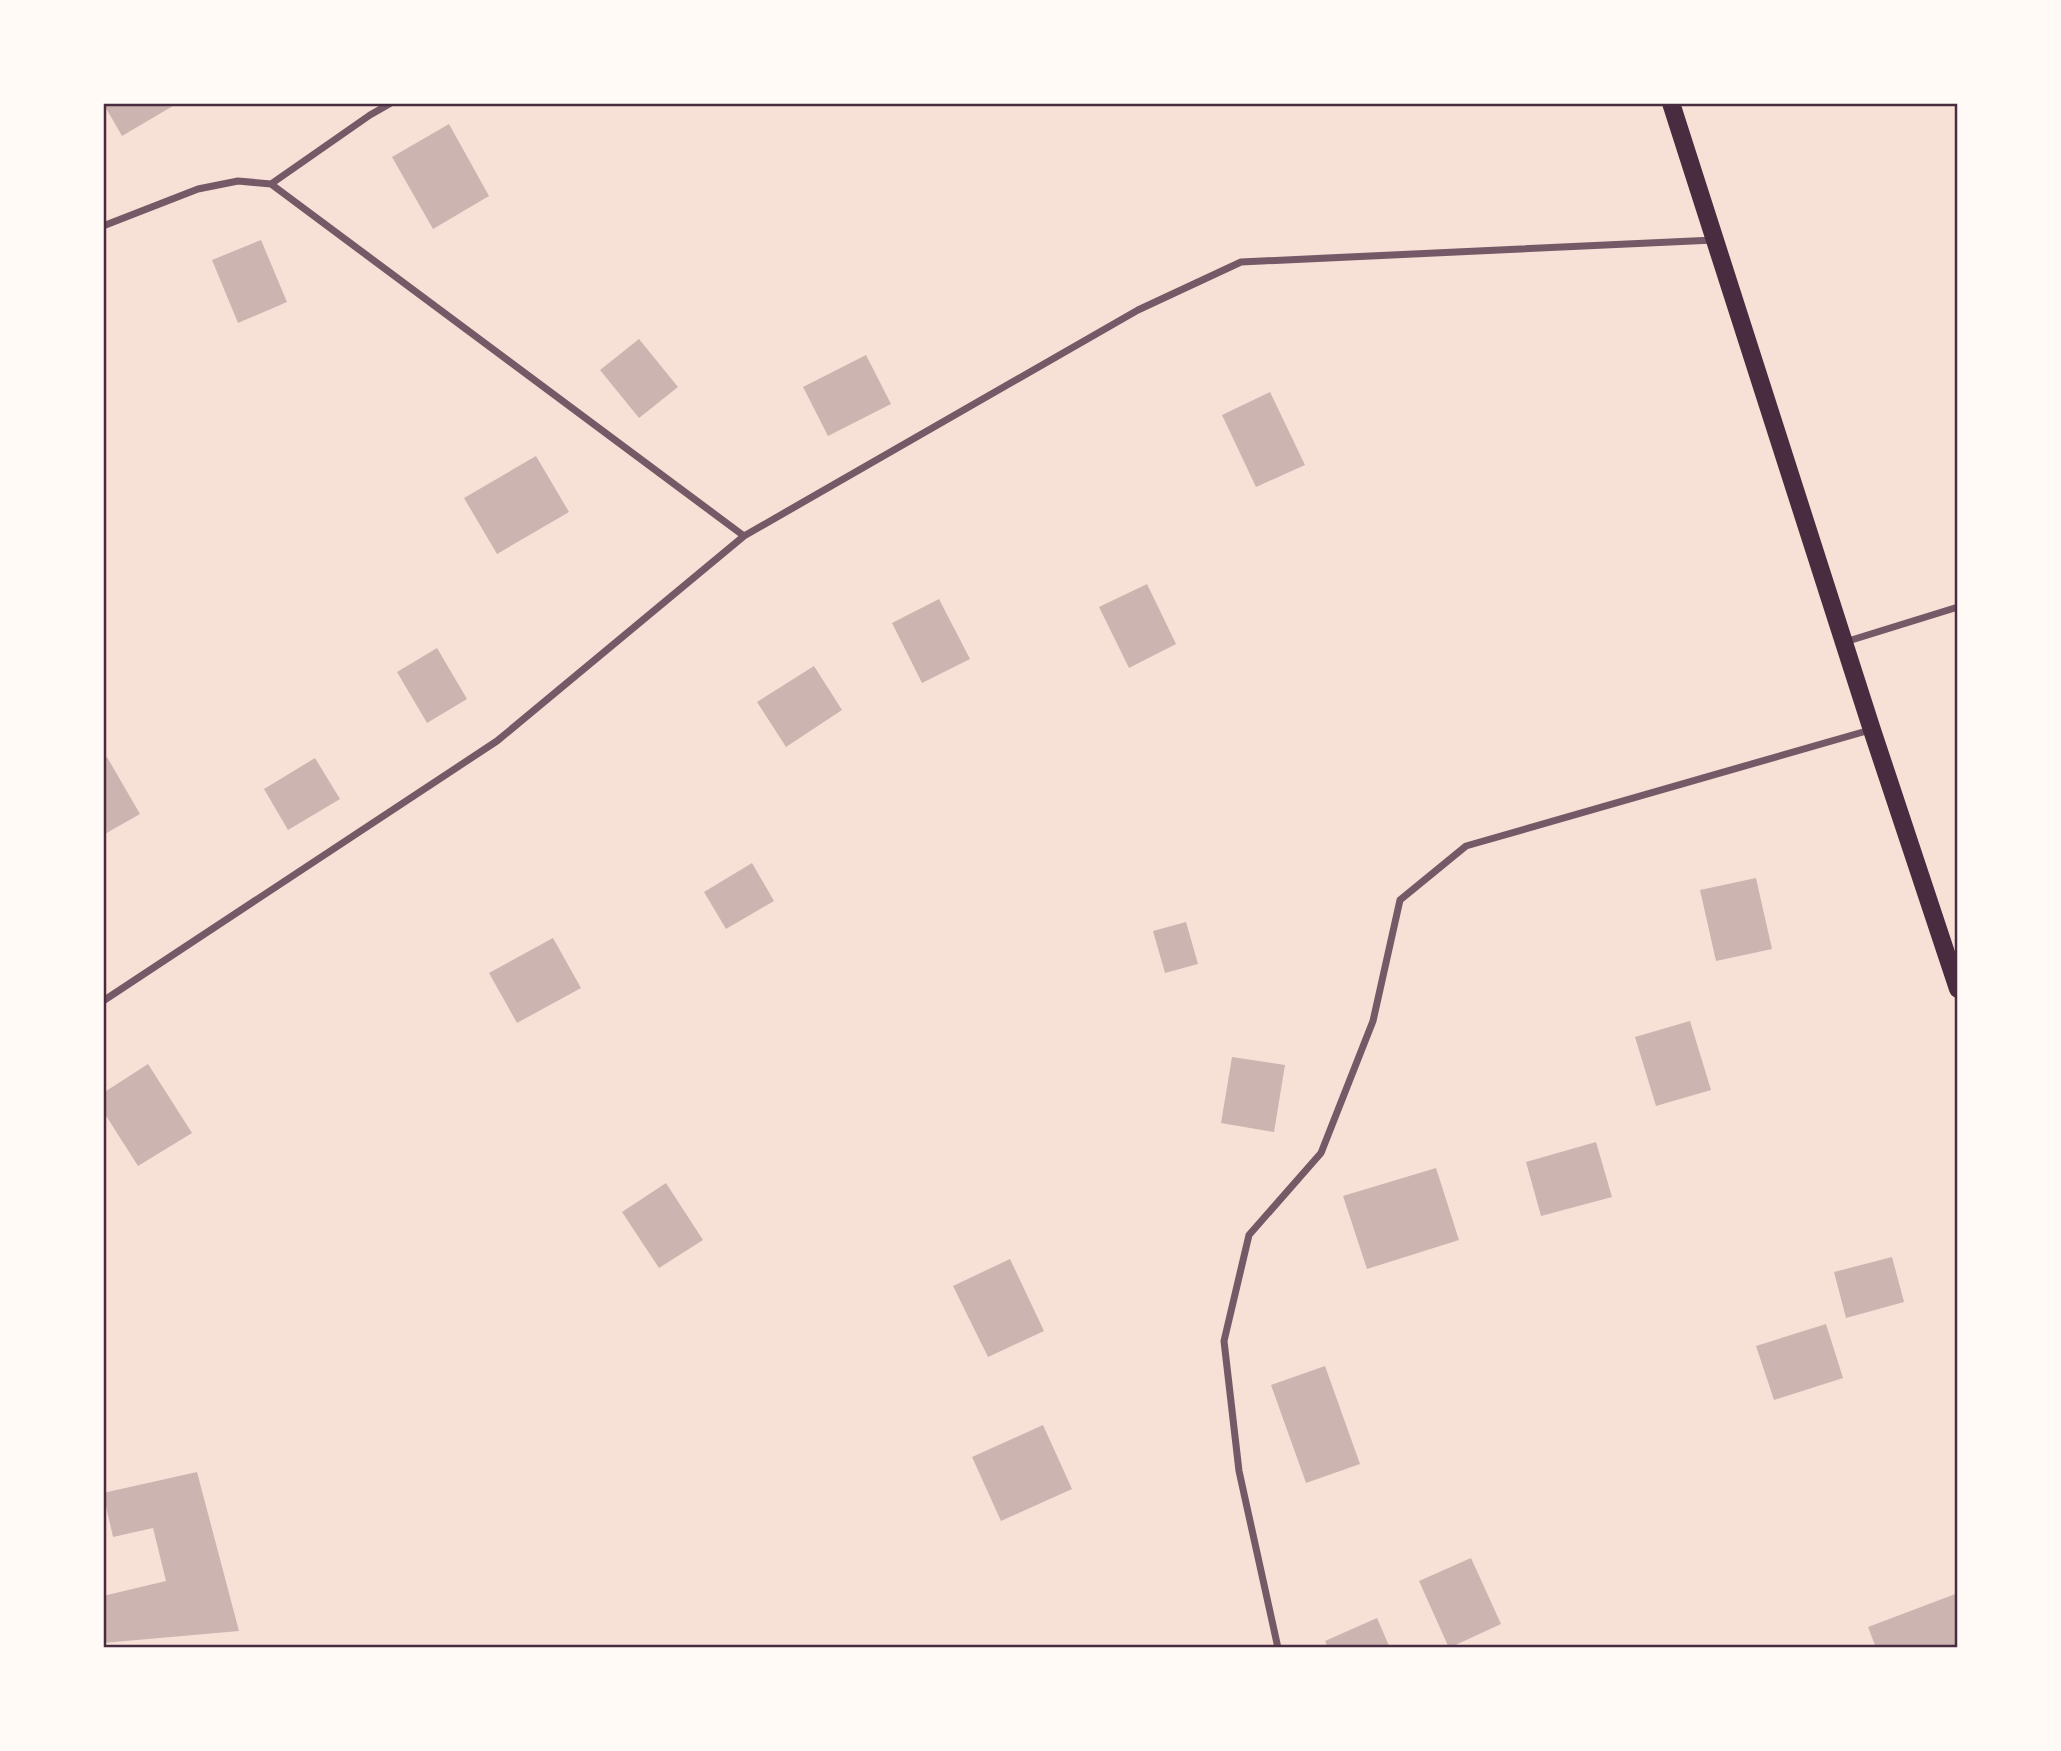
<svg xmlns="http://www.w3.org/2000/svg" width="2061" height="1751" viewBox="0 0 2061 1751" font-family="Literata,serif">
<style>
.building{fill:#ccb4b1}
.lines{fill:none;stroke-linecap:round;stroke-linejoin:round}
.minor{stroke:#755966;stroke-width:7}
.primary{stroke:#4a2c40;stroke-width:18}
.neatline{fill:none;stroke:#4a2c40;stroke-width:2.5}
</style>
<rect width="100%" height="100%" fill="#f7e1d7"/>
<path class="building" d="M103 103H178L122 136Z
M449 124 489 196 433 229 392 157Z
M261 240 287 302 238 323 212 260Z
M639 339 678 387 639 418 600 370Z
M866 355 891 404 828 436 803 387Z
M1270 392 1305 465 1256 487 1222 415Z
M536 456 569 512 497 554 464 498Z
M1147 584 1176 644 1129 668 1099 607Z
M939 599 970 659 922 683 892 623Z
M437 648 467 699 427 723 397 672Z
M814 666 842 710 786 747 757 702Z
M107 757 140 814 103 835V760Z
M315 758 340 799 288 830 264 789Z
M752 863 774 901 726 929 704 892Z
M1756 878 1772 949 1716 961 1700 890Z
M1186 922 1198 964 1165 973 1153 931Z
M553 938 581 988 517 1023 489 973Z
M1690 1021 1711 1090 1656 1106 1635 1037Z
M1232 1057 1285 1065 1274 1132 1221 1123Z
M148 1064 192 1133 138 1166 103 1111V1093Z
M1596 1142 1612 1197 1541 1216 1526 1162Z
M1436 1168 1459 1240 1367 1269 1343 1196Z
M666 1183 703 1240 659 1268 622 1212Z
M1892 1257 1904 1302 1846 1318 1834 1272Z
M1010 1259 1044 1331 988 1357 953 1286Z
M1826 1324 1843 1378 1774 1400 1756 1346Z
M1325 1366 1360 1464 1306 1483 1271 1385Z
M1043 1425 1072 1489 1001 1521 972 1457Z
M197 1472 239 1631 103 1643V1596L166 1581 153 1528 113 1537 103 1493Z
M1471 1558 1501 1624 1449 1648 1419 1581Z
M1958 1593V1648H1876L1868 1627Z
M1377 1618 1390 1648H1328L1325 1641Z"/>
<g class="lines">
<path class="minor" d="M271 184 744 536
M103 226 198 189 238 181 271 184 370 115 391 103
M1845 642 1958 607
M103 1001 497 741 744 536 1138 310 1241 262 1714 240
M1278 1648 1239 1471 1224 1341 1249 1235 1321 1153 1373 1021 1400 900 1466 846 1870 730"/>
<path class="primary" d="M1671 103 1872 730 1958 989"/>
</g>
<rect width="2061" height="1751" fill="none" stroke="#fffaf5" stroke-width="210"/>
<rect x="105" y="105" width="1851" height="1541" class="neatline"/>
</svg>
